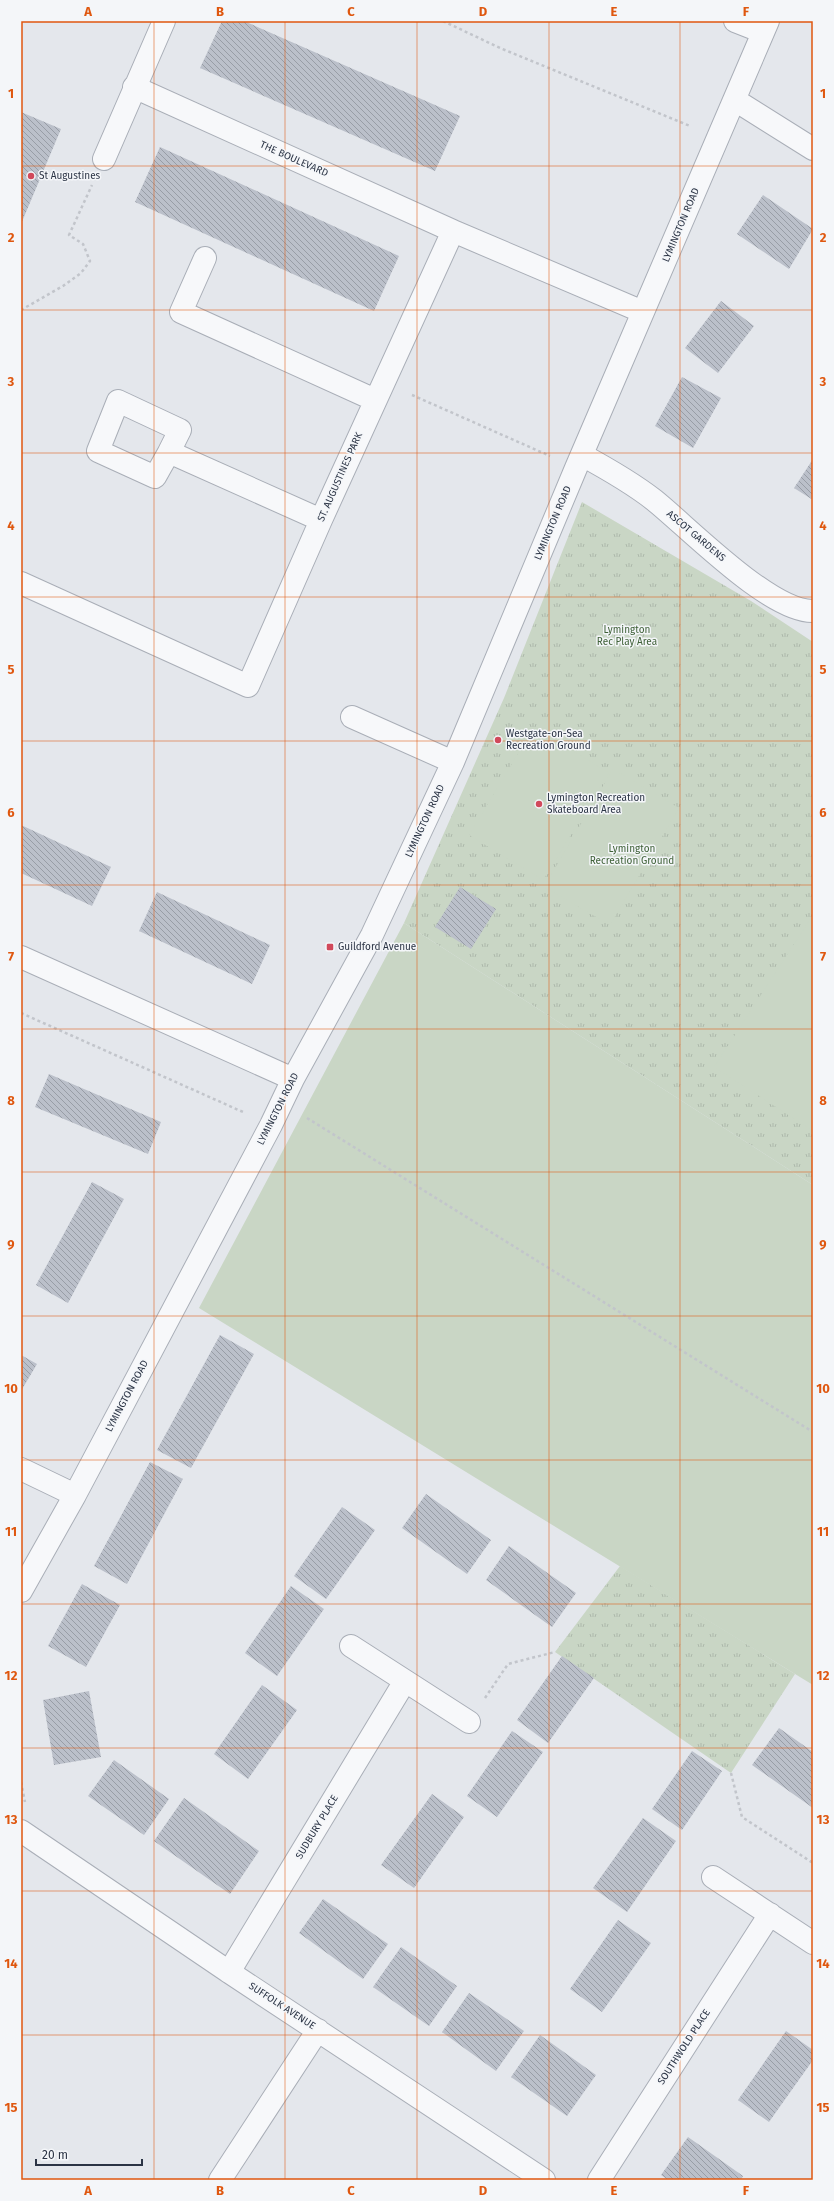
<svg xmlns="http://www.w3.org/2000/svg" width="834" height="2201" viewBox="0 0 834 2201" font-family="'Fira Sans',sans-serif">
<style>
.grass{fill:url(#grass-tufts)}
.garden{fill:#c9d6c5}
.building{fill:url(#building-back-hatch)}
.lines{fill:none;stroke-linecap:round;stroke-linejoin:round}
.minor-casing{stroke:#a9aeb7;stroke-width:24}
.path{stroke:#c2c5cb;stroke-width:2.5;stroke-dasharray:3 3;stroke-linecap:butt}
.minor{stroke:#f7f8fa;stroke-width:22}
.grid{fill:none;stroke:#df570f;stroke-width:1;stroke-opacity:0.55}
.poi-dot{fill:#d1495b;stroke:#f4f6f9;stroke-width:1.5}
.labels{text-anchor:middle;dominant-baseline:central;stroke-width:3;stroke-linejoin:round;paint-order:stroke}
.street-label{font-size:10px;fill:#2b3445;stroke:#f4f6f9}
.poi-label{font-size:10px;fill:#2b3445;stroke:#f4f6f9;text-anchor:start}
.park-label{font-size:10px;fill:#3f6138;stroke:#f4f6f9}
.neatline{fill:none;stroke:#df570f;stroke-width:1.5}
.grid-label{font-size:13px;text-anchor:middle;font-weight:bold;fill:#df570f}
</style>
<defs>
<pattern id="grass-tufts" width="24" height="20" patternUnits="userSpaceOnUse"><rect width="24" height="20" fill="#c9d6c5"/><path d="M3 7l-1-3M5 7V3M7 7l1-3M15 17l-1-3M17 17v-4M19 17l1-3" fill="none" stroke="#adb8ab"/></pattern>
<pattern id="building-back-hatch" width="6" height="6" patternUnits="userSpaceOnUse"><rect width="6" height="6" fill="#bbc0ca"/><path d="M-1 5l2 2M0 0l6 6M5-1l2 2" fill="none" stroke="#989da6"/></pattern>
</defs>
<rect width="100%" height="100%" fill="#e4e7ec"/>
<path class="grass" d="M582 502 751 601 813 642V1185L404 923 504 698Z
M620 1566 795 1674 731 1773 555 1652Z"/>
<path class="garden" d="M534 727 609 773 543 880 469 835Z
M613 769 679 808 610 925 544 887Z
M813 915V1131L714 1067Z
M404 923 813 1185V1685L199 1308Z"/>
<path class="building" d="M222 21H244L460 116 435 171 200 68Z
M21 112 61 129 21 224Z
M160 147 399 256 374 311 135 202Z
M763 195 813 229 789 269 737 234Z
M721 301 754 326 718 373 685 348Z
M682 377 721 398 693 448 655 426Z
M813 459V500L794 488Z
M21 825 111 867 92 906 21 873Z
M460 887 496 909 471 949 435 927Z
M157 892 270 945 252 984 139 931Z
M49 1074 161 1122 148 1154 35 1107Z
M92 1182 124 1199 68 1303 36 1285Z
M220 1335 254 1354 191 1468 157 1450Z
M21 1355 37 1364 21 1391Z
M150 1462 183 1479 127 1584 94 1566Z
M426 1494 491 1540 467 1574 402 1528Z
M342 1507 375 1530 326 1599 294 1576Z
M509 1546 576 1593 552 1627 486 1580Z
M82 1584 120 1605 86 1667 48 1646Z
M291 1586 324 1609 277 1676 245 1653Z
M562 1656 594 1678 548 1743 517 1720Z
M262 1685 297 1710 248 1779 214 1754Z
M89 1691 101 1757 54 1765 43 1700Z
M779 1728 813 1752V1808L752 1765Z
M512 1731 543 1752 497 1817 467 1796Z
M692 1751 722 1771 682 1830 652 1809Z
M114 1760 169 1799 144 1835 88 1796Z
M432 1794 464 1817 414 1888 381 1865Z
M184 1798 259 1851 230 1894 154 1841Z
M643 1818 676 1841 627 1912 593 1888Z
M323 1899 388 1944 363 1979 299 1933Z
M618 1920 651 1943 602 2012 570 1989Z
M401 1947 457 1986 429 2026 373 1987Z
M469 1993 524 2031 496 2071 442 2032Z
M786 2031 813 2050V2060L769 2122 738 2100Z
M540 2035 596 2075 567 2116 511 2077Z
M688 2137 743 2176 741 2180H668L661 2175Z"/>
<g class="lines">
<defs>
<path id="minor" d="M735 21 763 32
M134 87 453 231
M735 100 813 149
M104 159 164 21
M205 258 181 312 375 400
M169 452 180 430 118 401 98 451 155 477 169 452 321 520
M582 455C606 468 631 482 654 500 689 528 770 612 813 611
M21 583 248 686 321 520 453 231 643 312
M352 717 453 762
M21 957 293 1079
M21 1469 75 1495
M21 1591 75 1495 271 1125 293 1079 372 935 453 762 576 468 768 21
M351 1646 469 1722
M21 1831 229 1972 544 2180
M713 1877 813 1943
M229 1972 405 1681
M220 2180 318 2030
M599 2180 770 1914"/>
</defs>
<use href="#minor" class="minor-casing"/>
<path class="path" d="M443 21 500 48 690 126
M21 310 63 286 81 273 90 261 83 244 69 235 92 185
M412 395 550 456
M21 1013 243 1112
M307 1118 813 1432
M485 1698 508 1664 555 1652
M731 1773 742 1817 813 1863
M21 1782 25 1802"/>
<use href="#minor" class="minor"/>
</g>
<path class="grid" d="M154 21V2180M285 21V2180M417 21V2180M549 21V2180M680 21V2180M21 166H813M21 310H813M21 453H813M21 597H813M21 741H813M21 885H813M21 1029H813M21 1172H813M21 1316H813M21 1460H813M21 1604H813M21 1748H813M21 1891H813M21 2035H813"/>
<g class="poi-dot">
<circle cx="31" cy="176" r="4"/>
<circle cx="498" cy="740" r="4"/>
<circle cx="539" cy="804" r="4"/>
<rect x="326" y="943" width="8" height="8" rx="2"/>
</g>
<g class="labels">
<g class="street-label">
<text transform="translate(294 159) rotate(24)">THE BOULEVARD</text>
<text transform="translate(681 225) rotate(-67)">LYMINGTON ROAD</text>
<text transform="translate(340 477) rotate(-66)">ST. AUGUSTINES PARK</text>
<text transform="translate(553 523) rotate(-67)">LYMINGTON ROAD</text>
<text transform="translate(696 536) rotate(40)">ASCOT GARDENS</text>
<text transform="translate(425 821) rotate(-65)">LYMINGTON ROAD</text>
<text transform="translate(278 1109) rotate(-63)">LYMINGTON ROAD</text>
<text transform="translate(127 1396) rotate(-62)">LYMINGTON ROAD</text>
<text transform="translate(317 1827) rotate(-59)">SUDBURY PLACE</text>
<text transform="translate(282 2006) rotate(33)">SUFFOLK AVENUE</text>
<text transform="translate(684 2047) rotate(-57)">SOUTHWOLD PLACE</text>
</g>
<g class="poi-label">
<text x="39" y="176">St Augustines</text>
<text x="506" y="734">Westgate-on-Sea<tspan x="506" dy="12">Recreation Ground</tspan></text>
<text x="547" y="798">Lymington Recreation<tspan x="547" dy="12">Skateboard Area</tspan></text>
<text x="338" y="947">Guildford Avenue</text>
</g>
<g class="park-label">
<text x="627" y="630">Lymington<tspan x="627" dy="12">Rec Play Area</tspan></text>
<text x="632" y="849">Lymington<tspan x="632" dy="12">Recreation Ground</tspan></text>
</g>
</g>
<rect width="834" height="2201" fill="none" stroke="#f4f6f9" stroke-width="44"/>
<path d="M36 2159v6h106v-6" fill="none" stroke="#2b3445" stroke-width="2"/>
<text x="42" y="2159" font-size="12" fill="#2b3445" stroke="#f4f6f9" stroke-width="3" paint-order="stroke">20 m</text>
<rect x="22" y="22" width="790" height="2157" class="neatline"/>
<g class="grid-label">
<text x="88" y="16">A</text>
<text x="220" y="16">B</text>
<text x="351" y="16">C</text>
<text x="483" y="16">D</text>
<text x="614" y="16">E</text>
<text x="746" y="16">F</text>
<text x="11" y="98">1</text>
<text x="823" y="98">1</text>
<text x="11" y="242">2</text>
<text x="823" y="242">2</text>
<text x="11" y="386">3</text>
<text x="823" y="386">3</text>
<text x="11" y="530">4</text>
<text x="823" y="530">4</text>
<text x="11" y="674">5</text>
<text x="823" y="674">5</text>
<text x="11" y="817">6</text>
<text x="823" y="817">6</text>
<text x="11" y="961">7</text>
<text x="823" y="961">7</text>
<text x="11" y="1105">8</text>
<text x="823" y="1105">8</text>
<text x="11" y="1249">9</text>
<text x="823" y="1249">9</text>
<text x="11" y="1393">10</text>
<text x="823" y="1393">10</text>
<text x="11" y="1536">11</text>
<text x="823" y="1536">11</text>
<text x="11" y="1680">12</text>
<text x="823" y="1680">12</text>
<text x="11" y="1824">13</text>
<text x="823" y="1824">13</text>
<text x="11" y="1968">14</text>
<text x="823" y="1968">14</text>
<text x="11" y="2112">15</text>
<text x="823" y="2112">15</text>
<text x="88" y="2195">A</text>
<text x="220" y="2195">B</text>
<text x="351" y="2195">C</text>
<text x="483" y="2195">D</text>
<text x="614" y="2195">E</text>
<text x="746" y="2195">F</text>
</g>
</svg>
